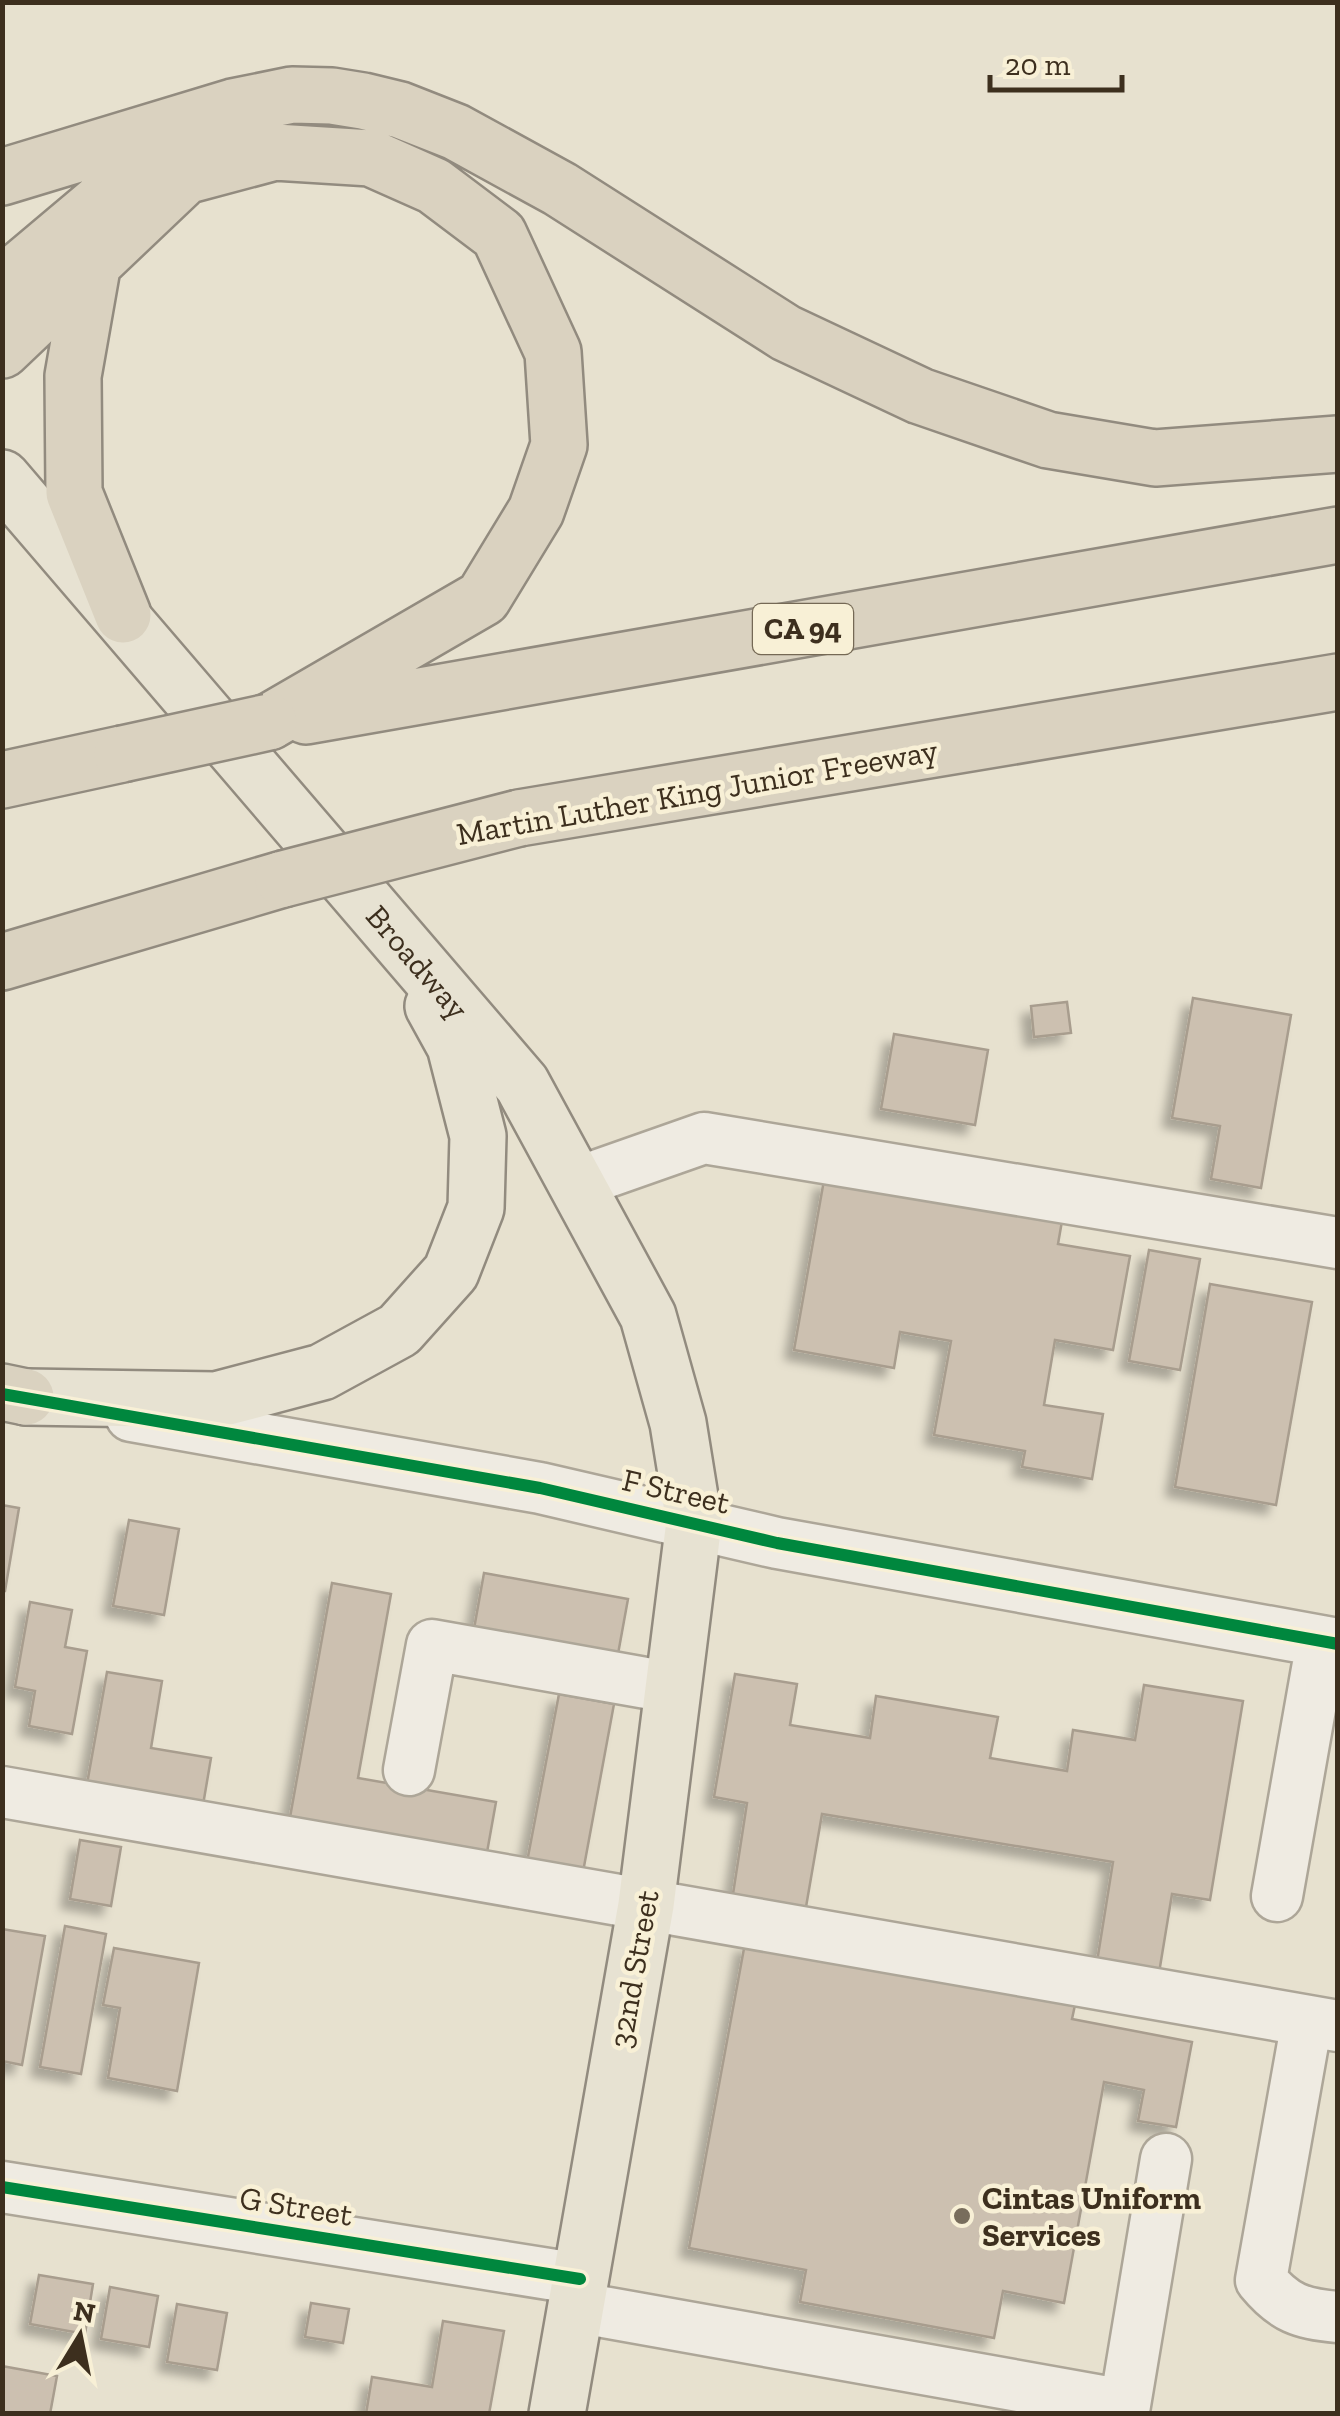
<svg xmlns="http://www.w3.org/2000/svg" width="1340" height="2416" viewBox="0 0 1340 2416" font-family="'Zilla Slab',serif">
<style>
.building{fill:#ccc0b0;stroke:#a89d8e;stroke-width:2.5;filter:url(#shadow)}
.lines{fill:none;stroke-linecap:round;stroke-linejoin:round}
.minor-casing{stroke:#ada698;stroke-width:55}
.major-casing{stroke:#928b7f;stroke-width:60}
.highway-casing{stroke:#928b7f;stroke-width:60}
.minor{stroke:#efebe2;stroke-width:50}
.major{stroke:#e7e2d2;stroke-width:55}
.highway{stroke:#dad2c0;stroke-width:55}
.highway-bridge-casing{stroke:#928b7f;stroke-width:60;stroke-linecap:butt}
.highway-bridge{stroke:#dad2c0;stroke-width:55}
.cycleway-casing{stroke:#f8f0d6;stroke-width:19}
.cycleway{stroke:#00873e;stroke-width:12}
.poi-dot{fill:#786d5c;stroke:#f8f0d6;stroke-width:4}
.labels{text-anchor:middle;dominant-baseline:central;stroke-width:9;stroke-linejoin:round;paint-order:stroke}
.shield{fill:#f8f0d6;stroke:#756955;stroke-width:2.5}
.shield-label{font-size:30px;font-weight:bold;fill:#3d2f1e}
.street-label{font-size:32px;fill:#3d2f1e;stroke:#f8f0d6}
.poi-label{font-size:32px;font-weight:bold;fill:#3d2f1e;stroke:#f8f0d6;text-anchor:start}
</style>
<defs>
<filter id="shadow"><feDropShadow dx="-9" dy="9" stdDeviation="5" flood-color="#0004"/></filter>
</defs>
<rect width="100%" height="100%" fill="#e7e1cf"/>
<path class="building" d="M1193 998 1291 1015 1261 1188 1211 1179 1220 1126 1172 1118Z
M1067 1002 1071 1033 1034 1037 1031 1006Z
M894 1034 988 1050 975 1125 881 1109Z
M824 1180 1062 1221 1058 1244 1130 1256 1113 1350 1055 1340 1044 1405 1103 1414 1092 1479 1022 1467 1025 1451 934 1435 951 1341 900 1332 894 1368 794 1350Z
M1149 1250 1200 1259 1180 1370 1129 1361Z
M1210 1284 1312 1302 1276 1505 1175 1487Z
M2 1505 19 1508 5 1591H2Z
M129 1520 179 1529 164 1615 113 1606Z
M484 1573 628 1599 616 1665 472 1640Z
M332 1583 391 1594 358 1778 496 1802 486 1858 289 1823Z
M30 1602 72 1610 65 1647 87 1651 72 1734 29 1726 35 1691 15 1687Z
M107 1672 162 1681 151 1748 211 1758 203 1805 87 1784Z
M735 1674 797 1684 790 1725 870 1738 876 1696 998 1717 990 1758 1067 1771 1073 1730 1135 1740 1144 1685 1243 1701 1210 1900 1172 1894 1159 1973 1097 1962 1113 1862 822 1814 806 1907 733 1894 747 1803 714 1797Z
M559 1694 614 1704 583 1872 527 1862Z
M80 1840 121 1847 111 1906 70 1899Z
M65 1926 106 1934 81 2074 40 2067Z
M2 1929 45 1936 22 2065 2 2061Z
M745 1943 1075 2005 1072 2019 1192 2042 1176 2127 1138 2121 1144 2090 1104 2082 1064 2303 1003 2291 994 2338 800 2302 806 2270 689 2248Z
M114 1948 199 1963 177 2091 108 2078 120 2008 103 2005Z
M39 2275 93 2284 85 2334 30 2324Z
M110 2287 158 2296 149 2347 101 2339Z
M311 2303 349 2309 343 2343 305 2337Z
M177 2304 227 2313 217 2370 167 2362Z
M443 2321 504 2331 489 2414H366L372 2377 432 2387Z
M2 2366 57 2376 50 2414H2Z"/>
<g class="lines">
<defs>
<path id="minor" d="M576 1183 704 1138 1338 1243
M131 1416 540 1488 777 1543 1338 1644
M409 1770 432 1645 674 1688
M2 1792 1338 2026
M1277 1896 1322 1641
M1307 2021 1261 2280C1284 2308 1301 2314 1338 2317
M2 2187 580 2279
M575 2307 1125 2405 1166 2159"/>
<g id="major">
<path id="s1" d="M2 478 522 1084 648 1316 678 1423 694 1522 646 1905 557 2414"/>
<path d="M26 1397 216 1400 322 1372 399 1330 451 1272 476 1208 478 1136 455 1046 433 1006"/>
</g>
<path id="highway" d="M2 177 233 107 292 95 332 96 363 101 400 110 456 132 560 189 786 333 920 396 1048 440 1155 458 1338 444
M92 268 73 376 74 493 123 615
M2 285 154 157 188 135
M2 350 185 176 275 152 371 158 434 186 499 235 553 352 559 445 536 511 483 598 269 722
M306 716 1338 535
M2 780 122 754
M519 818 1338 682
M2 962 283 879
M2 1392 26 1397"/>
</defs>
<use href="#minor" class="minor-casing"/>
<use href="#major" class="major-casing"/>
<use href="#highway" class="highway-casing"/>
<use href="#minor" class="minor"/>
<use href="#major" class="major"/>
<use href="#highway" class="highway"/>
<defs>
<path id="highway-bridge" d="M122 754 269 722
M283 879 519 818"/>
</defs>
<use href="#highway-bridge" class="highway-bridge-casing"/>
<use href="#highway-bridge" class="highway-bridge"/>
<defs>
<path id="cycleway" d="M2 1394 540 1488 777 1543 1338 1644
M2 2187 580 2279"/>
</defs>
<use href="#cycleway" class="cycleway-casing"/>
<use href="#cycleway" class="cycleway"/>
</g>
<circle class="poi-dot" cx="962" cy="2216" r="10"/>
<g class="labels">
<rect class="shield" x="753" y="604" width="100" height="50" rx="8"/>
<g class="shield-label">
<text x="803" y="629">CA 94</text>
</g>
<g class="street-label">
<text transform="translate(697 792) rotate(-10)">Martin Luther King Junior Freeway</text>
<text stroke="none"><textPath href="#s1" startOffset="638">Broadway</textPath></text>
<text transform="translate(676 1491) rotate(13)">F Street</text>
<text transform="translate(634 1969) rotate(-80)">32nd Street</text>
<text transform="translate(296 2206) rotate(9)">G Street</text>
</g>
<g class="poi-label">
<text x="982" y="2198">Cintas Uniform<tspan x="982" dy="37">Services</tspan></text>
</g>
</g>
<rect width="1340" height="2416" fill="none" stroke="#3d2f1e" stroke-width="10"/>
<g transform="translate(80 2336) rotate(10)" stroke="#f8f0d6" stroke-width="8" paint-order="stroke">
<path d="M0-8L18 38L0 25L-18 38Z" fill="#3d2f1e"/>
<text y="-15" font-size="28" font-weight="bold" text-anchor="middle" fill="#3d2f1e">N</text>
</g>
<path d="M990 75v15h132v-15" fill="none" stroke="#3d2f1e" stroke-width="5"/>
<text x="1005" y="75" font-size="30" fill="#3d2f1e" stroke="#f8f0d6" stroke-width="8" paint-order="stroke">20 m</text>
</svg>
